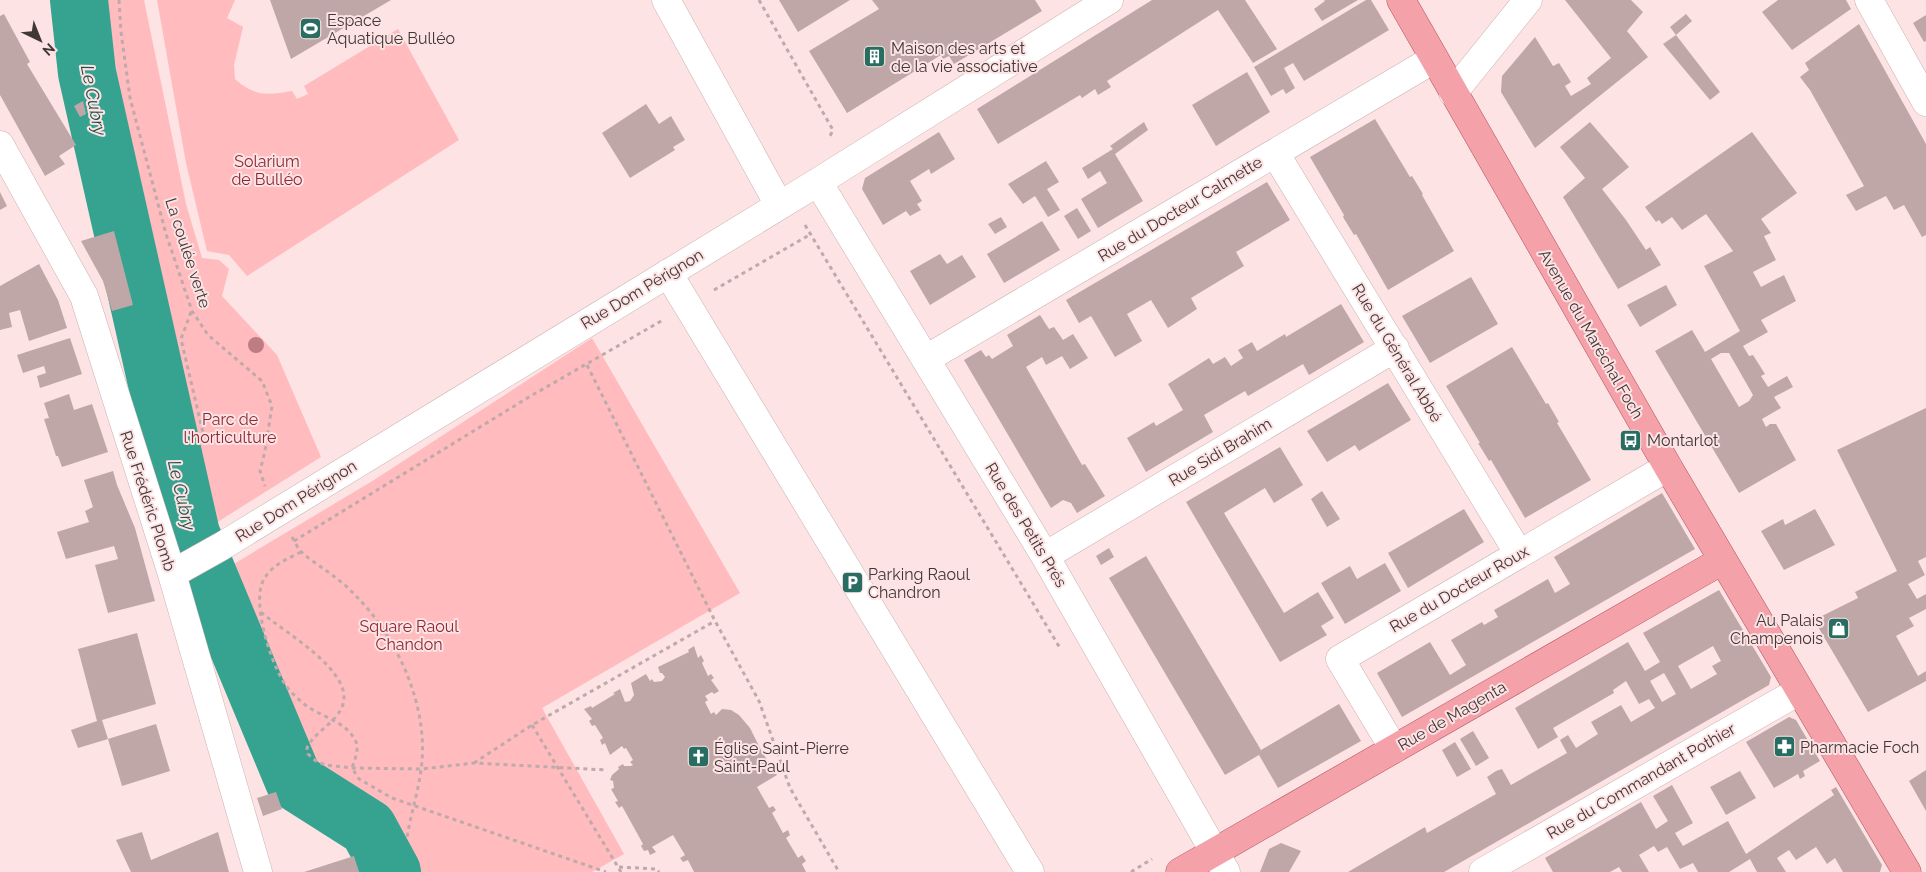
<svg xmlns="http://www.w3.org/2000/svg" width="1926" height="872" viewBox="0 0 1926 872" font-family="Raleway,sans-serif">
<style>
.green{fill:#ffbbbe}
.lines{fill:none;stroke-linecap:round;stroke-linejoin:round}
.river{stroke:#35a390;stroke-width:58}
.building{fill:#bfa7a8;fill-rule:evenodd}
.minor-casing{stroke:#cab1b2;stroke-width:29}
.major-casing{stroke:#b0545d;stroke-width:29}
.path{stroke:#beaaab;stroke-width:3;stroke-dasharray:4 4;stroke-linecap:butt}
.minor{stroke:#fff;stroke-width:28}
.major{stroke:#f4a1aa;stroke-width:28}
.tree{fill:#be7c84}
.labels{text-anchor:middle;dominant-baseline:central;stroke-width:4;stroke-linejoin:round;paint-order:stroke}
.poi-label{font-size:16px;fill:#403737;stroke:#fde3e4;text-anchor:start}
.park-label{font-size:16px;fill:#8a2836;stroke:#fde3e4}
.street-label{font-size:16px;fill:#403737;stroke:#fde3e4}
.water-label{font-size:18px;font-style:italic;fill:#225048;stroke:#fde3e4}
</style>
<rect width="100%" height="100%" fill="#fde3e4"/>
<path class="green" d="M68 0H144L186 204 202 258 219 260 229 269 222 296 277 355 321 457 184 543 76 81Z
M157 0H235L227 18 243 27 234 65 235 79C255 97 268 95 292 91L297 99 308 94 304 86 398 29 459 140 247 276 229 255 207 251 186 163Z
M592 338 740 593 542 708 624 854 592 872H415L376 812 304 772 217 574 374 480Z"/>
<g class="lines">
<path class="river" d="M79 0 87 73 191 534 294 781 368 828 392 872"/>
</g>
<path class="building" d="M270 0H391L291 59Z
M779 0H850L798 32Z
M872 0H1035L1042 11 954 64 949 56 943 59 941 55 847 113 809 51 879 9Z
M1152 0H1245L1277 49 1253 63 1218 10 1107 81 1111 87 1098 95 1095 89 1082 98 1080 95 998 144 977 109Z
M1324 0H1358L1322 21 1314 9 1325 1Z
M1366 0H1371L1389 30 1304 81 1293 63 1284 68 1295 88 1286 94 1283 89 1271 96 1254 67Z
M1565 0H1631L1643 12 1627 31 1648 57 1535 148 1501 92 1502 76 1535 37 1553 66 1559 63 1571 82 1565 86 1571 96 1591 84 1587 78 1611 58Z
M1778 0H1846L1851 9 1792 50 1762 12Z
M4 14 30 62 27 64 76 145 59 156 65 164 45 176 0 95V16Z
M1686 14 1692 21 1676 35 1670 27Z
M1926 15V41L1924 42 1913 23Z
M1859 24 1926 144V235L1922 237 1904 205 1894 210 1886 196 1856 211 1846 195 1864 186 1810 90 1800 77 1809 70 1805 63Z
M1676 35 1720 92 1710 100 1663 44Z
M1247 72 1270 112 1216 146 1192 105Z
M83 101 86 114 80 117 74 106Z
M646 104 659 124 671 116 685 140 673 147 675 150 630 178 602 133Z
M1375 119 1410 177 1412 176 1423 194 1422 195 1454 251 1388 290 1356 234 1354 235 1343 217 1344 215 1310 157Z
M1144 122 1148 130 1115 154 1143 201 1098 228 1081 199 1107 183 1100 171 1088 179 1082 168 1113 149 1110 146Z
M1590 122 1629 167 1602 189 1626 220 1646 250 1650 247 1661 265 1618 289 1563 197 1585 178 1560 147Z
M939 132 955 159 931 174 929 169 910 181 922 201 917 204 921 210 910 216 906 211 883 225 862 189 865 178Z
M1752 132 1797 193 1761 219 1771 233 1764 236 1776 260 1753 272 1761 287 1784 275 1796 301 1761 320 1768 332 1743 346 1749 356 1753 355 1765 374 1761 376 1768 387 1787 376 1793 387 1774 397 1781 408 1762 419 1766 427 1770 424H1776L1796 460 1739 493 1655 351 1692 330 1705 352 1740 331 1704 266 1733 251 1706 214 1682 230 1672 217 1662 224 1659 220 1656 222 1645 207ZM1721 353H1729L1753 395 1749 401 1739 407 1711 359Z
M1046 161 1059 182 1047 189 1060 210 1048 217 1035 196 1023 204 1008 184Z
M1267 182 1290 220 1236 252 1244 266 1191 298 1197 309 1168 328 1151 300 1127 314 1142 341 1115 357 1091 316 1079 323 1066 300Z
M0 192 7 206 0 210Z
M1077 208 1091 231 1078 239 1064 216Z
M1001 217 1007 227 995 234 988 224Z
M1042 221 1060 250 1004 283 987 254Z
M114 231 133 305 112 311 103 281 81 241Z
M940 254 947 264 962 255 976 277 930 305 910 271Z
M39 264 58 300 67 328 29 341 20 310 9 313 12 327 0 330V286Z
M1471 277 1498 324 1430 363 1402 316Z
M1666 285 1677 305 1640 327 1627 305Z
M1341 304 1364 342 1309 375 1303 364 1248 396 1245 391 1204 415 1213 432 1146 472 1127 438 1154 422 1156 426 1183 410 1168 384 1209 358 1213 364 1225 357 1231 366 1243 358 1238 350 1252 342 1257 351 1285 334 1286 337Z
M1040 315 1049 329 1054 327 1063 340 1073 334 1088 358 1070 369 1062 356 1046 365 1042 357 1026 367 1082 465 1085 464 1105 496 1077 513 1071 503 1063 500 1051 508 964 360 981 350 986 357 989 355 992 359 1013 346 1007 335Z
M70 338 82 374 40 388 37 376 46 373 44 366 23 373 17 355Z
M1512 347 1546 404 1548 403 1559 422 1557 423 1591 480 1525 518 1491 460 1489 461 1478 443H1480L1446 386Z
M1388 383 1411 420 1359 451 1355 445 1327 462 1307 431Z
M69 394 74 410 92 404 108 452 62 467 58 456H56L44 419 49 418 44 403Z
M1926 408V557L1918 561 1925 575 1908 584 1917 599 1926 594V609L1909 618 1914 626 1896 636 1918 676 1926 671V681L1868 712 1814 620 1858 598 1855 592 1897 571 1837 450Z
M1280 447 1303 485 1274 503 1265 488 1224 513 1284 613 1318 592 1334 618 1321 626 1327 635 1280 662 1186 502Z
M113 471 117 485 135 528 155 601 108 613 95 565 118 559 114 546 66 559 57 532 89 522 85 511 93 507 84 480Z
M1322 491 1340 519 1327 527 1311 499Z
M1662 493 1695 549 1402 717 1377 673 1430 642 1450 675 1466 665 1451 640 1482 622 1484 625 1498 617 1494 610 1548 579 1555 593 1570 584 1554 557Z
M1464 509 1484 542 1408 588 1388 553Z
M1815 509 1835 545 1784 570 1761 531 1783 519 1785 525Z
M1109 548 1114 557 1101 565 1096 556Z
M1146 556 1261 750 1339 704 1361 741 1278 788 1259 755 1225 775 1109 578Z
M1385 563 1401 591 1345 624 1321 583 1350 566 1357 579Z
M1719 590 1771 677 1769 685 1444 872H1348L1425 827 1427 833 1496 794 1487 777 1496 771 1502 769 1511 785 1567 753 1560 740 1568 735 1576 748 1598 734 1591 722 1621 705 1631 722 1655 708 1649 699 1639 704 1626 681 1613 690 1614 693 1553 728 1558 737 1538 749 1515 708 1628 642 1645 671 1660 662 1643 633ZM1713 646 1721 661 1712 666 1717 674 1691 689 1678 666ZM1664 673 1676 694 1662 702 1650 681Z
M137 633 156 704 102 720 108 739 78 748 71 730 97 721 78 649Z
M694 646 698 658 701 655 704 661 702 663 708 676 711 674 714 678 711 680 719 691 714 694 712 692 705 696 708 700 705 702 711 714 714 712 716 715 722 709 731 710 739 715 750 728 762 752 777 775 757 787 769 808 773 806 776 810 772 813 783 833 788 830 790 835 786 838 798 858 802 855 806 861 802 864 806 872H694L688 860 683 862 680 858 685 855 673 835 652 847 656 852 650 855 648 850 644 851 641 846 643 844 622 806 619 808 615 802 618 801 611 789 614 788 613 781 610 780 612 775 619 769 618 767 623 764 624 766H631L633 765 630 762 633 760 626 748 624 749 622 746 610 755 605 743 602 745 600 740 603 738 595 725 592 726 589 721 592 719 584 709 591 706 592 708 615 694 613 693 620 689 625 702 630 701 634 695 631 683 646 674 650 681 652 679 654 682 662 681 665 677 662 673H660L658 667 689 652 688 650Z
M1789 717 1796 720 1820 761 1803 771 1805 776 1800 779 1798 774 1774 788 1746 742Z
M156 724 170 771 122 786 108 739Z
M1473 731 1489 758 1476 766 1460 739Z
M1455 742 1471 769 1457 777 1442 750Z
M1926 770V811L1909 781Z
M1740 771 1756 798 1726 815 1710 787Z
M1672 785 1693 823 1675 833 1683 846 1728 821 1746 854 1834 795 1831 790 1836 787 1882 865 1880 872H1843L1835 858 1827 864 1816 847 1796 860 1789 850 1777 858 1786 872H1757L1750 859 1729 872H1698L1693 863 1680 869 1667 847 1658 852 1654 846 1639 855 1649 872H1622L1619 867 1610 872H1553L1545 858 1641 802 1656 829 1668 821 1653 796Z
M276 792 282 809 263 816 257 798Z
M142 832 151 860 218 832 229 872H131L116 840Z
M1281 843 1301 851 1289 872H1260L1269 849Z
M354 856 359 872H304Z"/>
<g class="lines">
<defs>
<path id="minor" d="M666 0 779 205
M1869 0 1926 102
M1453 93 1528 0
M0 145 84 296 172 574 258 872
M1275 153 1519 554
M818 182 1045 556 1226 872
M668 273 1030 872
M926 359 1434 59
M1045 556 1395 348
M172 574 222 546 818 182 1109 0
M1394 749 1340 659 1668 467
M1483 872 1799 691"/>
<path id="major" d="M1401 0 1668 467 1907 872
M1180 872 1723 560"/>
</defs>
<use href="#minor" class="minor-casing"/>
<use href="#major" class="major-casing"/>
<path class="path" d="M119 0 121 32 130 98 166 234 192 311 208 335 262 381 272 406 265 451 260 471 265 486
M759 0 833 130 829 138
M805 225 1060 648
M714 290 811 234
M191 312 181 339 204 437
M587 365 715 621 759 701 790 788 839 872
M292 537C295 542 297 547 300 550 305 557 315 562 321 567 334 576 346 585 356 596 398 638 430 709 421 770 418 792 411 814 407 837
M294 541 529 397 663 320
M301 552C287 559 272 565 264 579 251 601 270 660 283 681 288 690 296 697 304 704 320 717 347 721 356 742 359 750 355 759 352 768L359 779 392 798 606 872
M261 612C283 632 357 672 342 707 335 724 314 732 307 748L308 754 317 762 326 765 352 768 422 769 474 763 607 770
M532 725 621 872
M474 763 532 725 715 621
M619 867 657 869 659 872
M1131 872 1152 859"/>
<use href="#minor" class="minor"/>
<use href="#major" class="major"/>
</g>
<circle class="tree" cx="256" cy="345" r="8"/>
<defs>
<symbol id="stadium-square" viewBox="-11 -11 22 22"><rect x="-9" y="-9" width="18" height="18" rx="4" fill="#286d61" stroke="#fde3e4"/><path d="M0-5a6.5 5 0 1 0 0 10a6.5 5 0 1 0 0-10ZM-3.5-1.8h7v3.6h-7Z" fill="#fff"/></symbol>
<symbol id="building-square" viewBox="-11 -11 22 22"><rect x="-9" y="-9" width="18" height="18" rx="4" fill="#286d61" stroke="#fde3e4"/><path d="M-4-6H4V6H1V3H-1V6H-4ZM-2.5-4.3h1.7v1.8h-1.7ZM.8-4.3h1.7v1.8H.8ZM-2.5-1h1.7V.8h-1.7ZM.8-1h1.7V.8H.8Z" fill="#fff"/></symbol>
<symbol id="bus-square" viewBox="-11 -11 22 22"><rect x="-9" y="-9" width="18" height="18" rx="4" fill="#286d61" stroke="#fde3e4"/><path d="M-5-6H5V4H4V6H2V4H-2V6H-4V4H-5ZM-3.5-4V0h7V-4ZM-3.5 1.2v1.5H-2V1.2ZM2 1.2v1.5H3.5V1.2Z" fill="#fff"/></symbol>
<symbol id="parking-square" viewBox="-11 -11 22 22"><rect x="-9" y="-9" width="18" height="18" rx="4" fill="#286d61" stroke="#fde3e4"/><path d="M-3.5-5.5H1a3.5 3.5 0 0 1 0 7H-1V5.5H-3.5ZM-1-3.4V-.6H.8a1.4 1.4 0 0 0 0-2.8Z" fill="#fff"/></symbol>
<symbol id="shop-square" viewBox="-11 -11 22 22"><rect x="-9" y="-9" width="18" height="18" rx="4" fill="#286d61" stroke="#fde3e4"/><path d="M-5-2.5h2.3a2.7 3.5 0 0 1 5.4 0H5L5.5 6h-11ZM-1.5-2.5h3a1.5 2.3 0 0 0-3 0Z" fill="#fff"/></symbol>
<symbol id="pharmacy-square" viewBox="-11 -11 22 22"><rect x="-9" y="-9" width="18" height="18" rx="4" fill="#286d61" stroke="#fde3e4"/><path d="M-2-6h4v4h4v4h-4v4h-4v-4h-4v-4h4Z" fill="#fff"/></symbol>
<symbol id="church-square" viewBox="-11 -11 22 22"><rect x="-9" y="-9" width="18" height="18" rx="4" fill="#286d61" stroke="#fde3e4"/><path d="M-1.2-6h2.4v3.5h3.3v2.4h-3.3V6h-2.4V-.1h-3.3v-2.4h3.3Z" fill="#fff"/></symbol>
</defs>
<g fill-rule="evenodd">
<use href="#stadium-square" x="298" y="16" width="25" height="25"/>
<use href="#building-square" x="862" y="44" width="25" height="25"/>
<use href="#bus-square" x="1618" y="428" width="25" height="25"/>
<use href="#parking-square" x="840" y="570" width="25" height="25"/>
<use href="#shop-square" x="1826" y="616" width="25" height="25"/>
<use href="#pharmacy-square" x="1772" y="734" width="25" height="25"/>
<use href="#church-square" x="686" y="744" width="25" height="25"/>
</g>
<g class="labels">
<g class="poi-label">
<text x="327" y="20">Espace<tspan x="327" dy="18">Aquatique Bulléo</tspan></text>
<text x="891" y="48">Maison des arts et<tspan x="891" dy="18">de la vie associative</tspan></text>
<text x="1647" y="440">Montarlot</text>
<text x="868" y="574">Parking Raoul<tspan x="868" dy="18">Chandron</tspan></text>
<text x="1823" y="620" text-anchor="end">Au Palais<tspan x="1823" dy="18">Champenois</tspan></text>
<text x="1800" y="747">Pharmacie Foch</text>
<text x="714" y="748">Église Saint-Pierre<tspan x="714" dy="18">Saint-Paul</tspan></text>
</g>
<g class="park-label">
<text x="267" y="161">Solarium<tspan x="267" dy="18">de Bulléo</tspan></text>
<text x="230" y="419">Parc de<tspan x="230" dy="18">l'horticulture</tspan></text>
<text x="409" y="626">Square Raoul<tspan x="409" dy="18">Chandon</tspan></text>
</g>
<g class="street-label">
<text transform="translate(1180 209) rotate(-31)">Rue du Docteur Calmette</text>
<text transform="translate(188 253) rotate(72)">La coulée verte</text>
<text transform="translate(642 289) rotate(-31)">Rue Dom Pérignon</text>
<text transform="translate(1591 334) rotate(60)">Avenue du Maréchal Foch</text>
<text transform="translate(1397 353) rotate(59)">Rue du Général Abbé</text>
<text transform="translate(1220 452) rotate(-31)">Rue Sidi Brahim</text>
<text transform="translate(148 501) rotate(72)">Rue Frédéric Plomb</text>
<text transform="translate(296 501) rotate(-32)">Rue Dom Pérignon</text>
<text transform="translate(1026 525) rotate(59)">Rue des Petits Prés</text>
<text transform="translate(1459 589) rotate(-30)">Rue du Docteur Roux</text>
<text transform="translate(1452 716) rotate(-30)">Rue de Magenta</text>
<text transform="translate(1641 781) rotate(-30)">Rue du Commandant Pothier</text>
</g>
<g class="water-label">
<text transform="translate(94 100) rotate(79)">Le Cubry</text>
<text transform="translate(182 495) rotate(77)">Le Cubry</text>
</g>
</g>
<g transform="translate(40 40) rotate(137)" stroke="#fde3e4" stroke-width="4" paint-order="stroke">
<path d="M0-4L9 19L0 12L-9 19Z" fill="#403737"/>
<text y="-8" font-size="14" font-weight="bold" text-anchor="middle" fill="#403737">N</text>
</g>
</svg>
